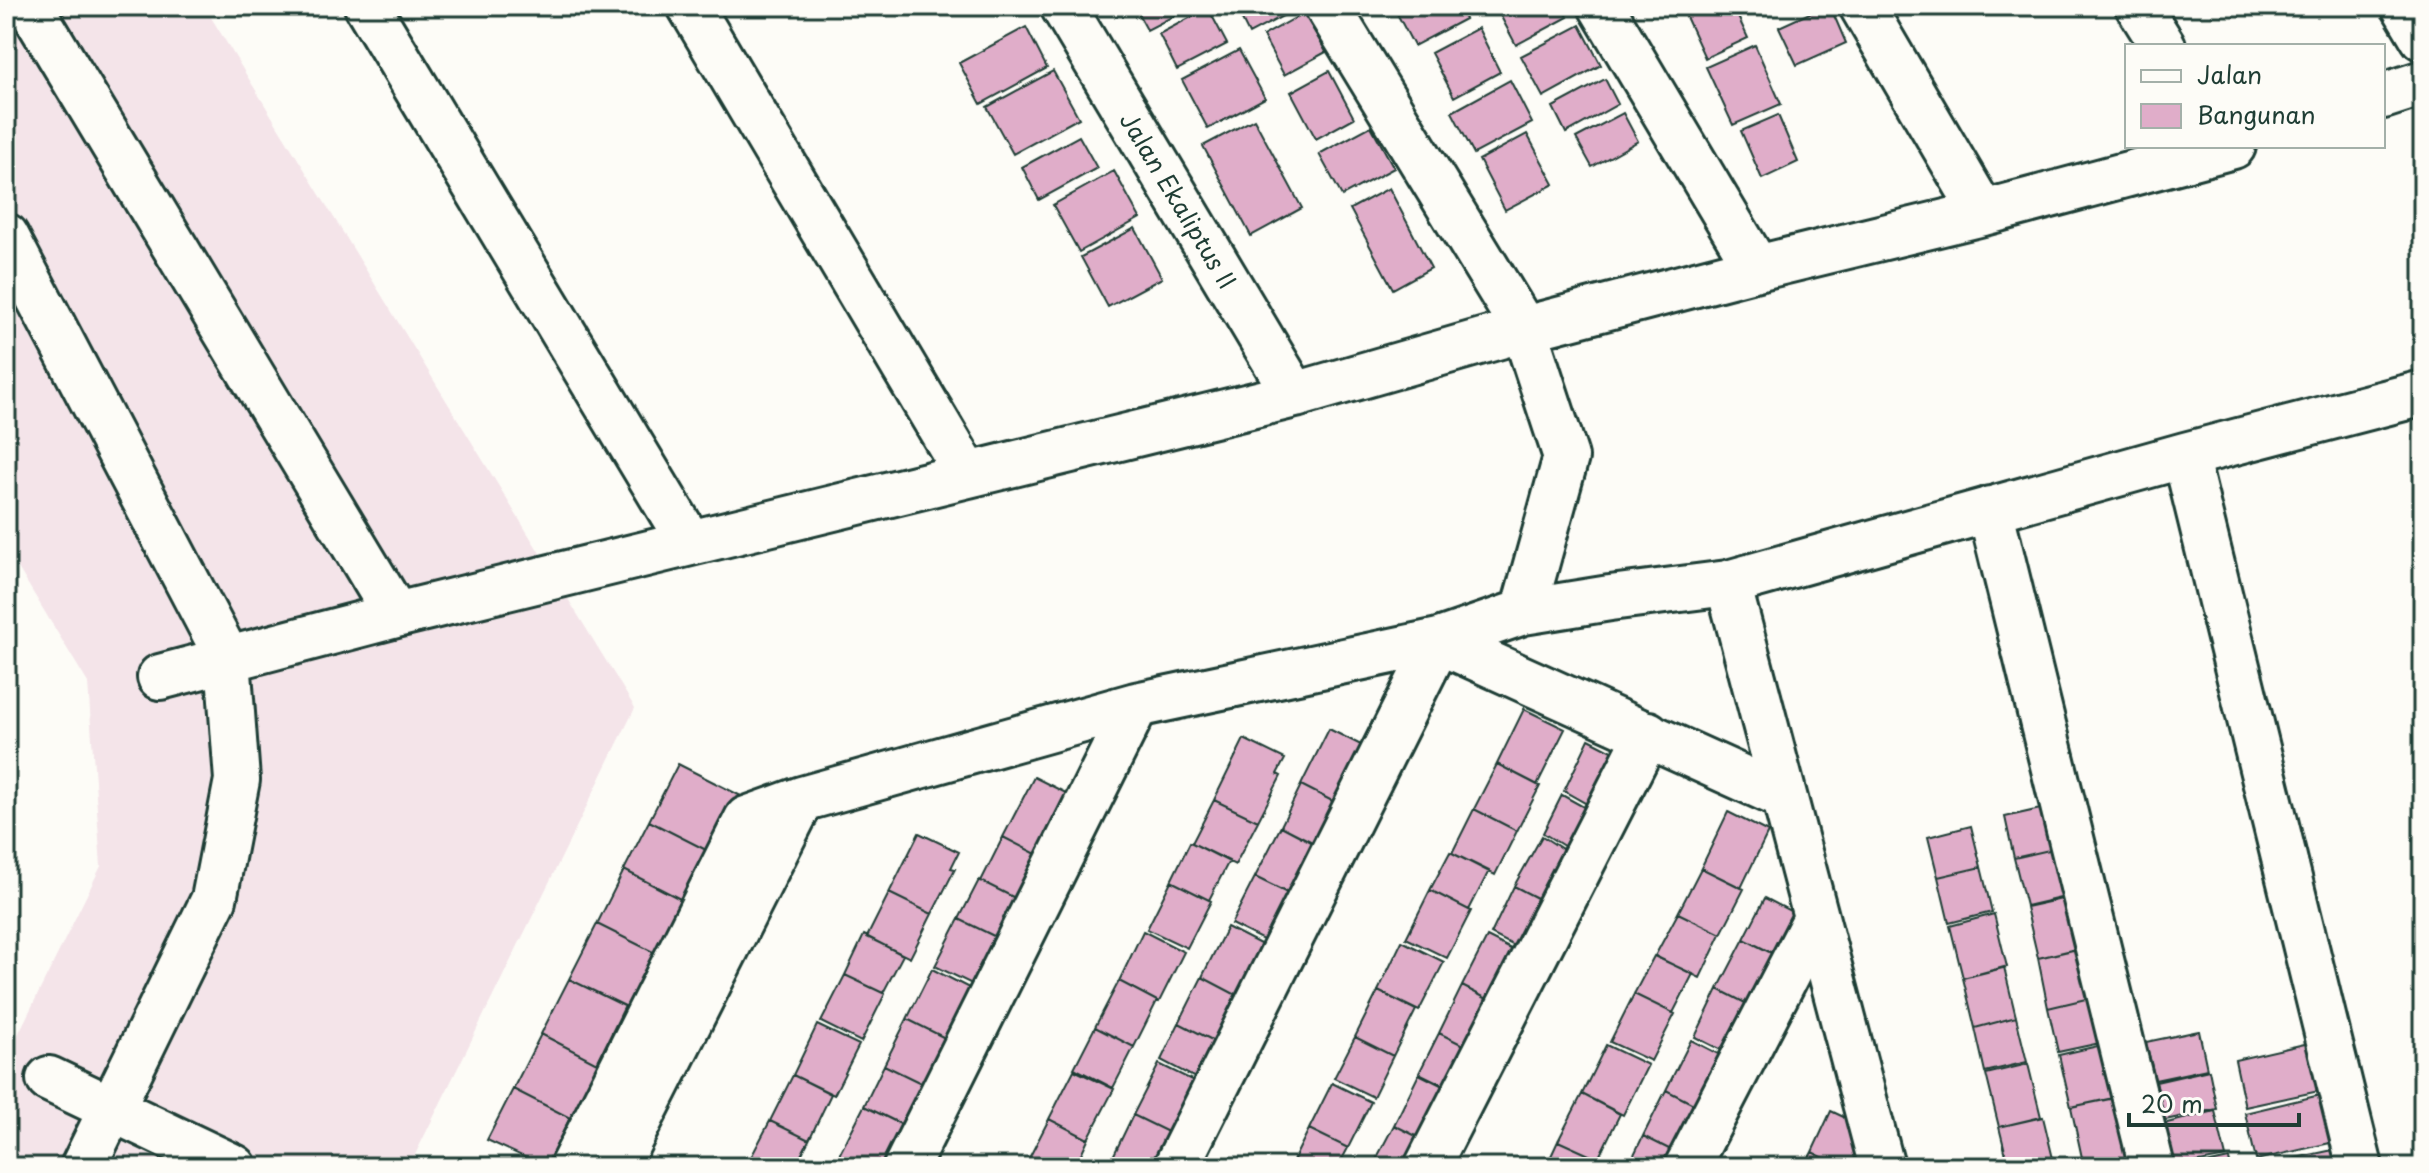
<svg xmlns="http://www.w3.org/2000/svg" width="2429" height="1173" viewBox="0 0 2429 1173" font-family="'Playpen Sans',sans-serif">
<style>
.built{fill:#f4e4e9}
.building{fill:#e0adc9;stroke:#1f3d34;stroke-width:2}
.lines{fill:none;stroke-linecap:round;stroke-linejoin:round}
.minor-casing{stroke:#1f3d34;stroke-width:50}
.minor{stroke:#fdfcf7;stroke-width:44}
.labels{text-anchor:middle;dominant-baseline:central;stroke-width:7;stroke-linejoin:round;paint-order:stroke}
.street-label{font-size:24px;fill:#1f3d34;stroke:#fdfcf7}
</style>
<rect width="100%" height="100%" fill="#fdfcf7"/>
<filter id="ink" filterUnits="userSpaceOnUse"><feTurbulence type="fractalNoise" baseFrequency=".0125" numOctaves="2"/><feDisplacementMap in="SourceGraphic" scale="16" xChannelSelector="R" yChannelSelector="G"/><feConvolveMatrix kernelMatrix="1 2 1 2 8 2 1 2 1" color-interpolation-filters="sRGB"/></filter>
<g filter="url(#ink)">
<path class="built" d="M6 6H204L635 708 409 1167H6V1059L101 866 88 683 6 548Z"/>
<path class="building" d="M1134 6H1193L1147 30Z
M1235 6H1289L1292 11 1249 34Z
M1393 6H1457L1465 19 1414 46Z
M1506 6H1562L1568 17 1516 45 1498 11Z
M1681 6H1733L1748 38 1705 58Z
M1825 6H1830L1846 43 1797 65 1779 27Z
M1208 8 1227 44 1177 70 1159 34Z
M1304 13 1326 52 1284 75 1263 36Z
M1580 25 1601 65 1543 97 1521 56Z
M1026 27 1047 68 981 104 959 63Z
M1478 28 1500 72 1454 97 1431 53Z
M1755 45 1781 104 1733 125 1706 67Z
M1239 50 1265 98 1208 129 1182 80Z
M1053 71 1079 118 1013 154 987 107Z
M1329 71 1354 118 1316 139 1291 92Z
M1605 79 1618 104 1566 133 1553 107Z
M1510 80 1532 123 1474 154 1452 112Z
M1623 113 1638 141 1592 167 1576 138Z
M1778 115 1798 162 1762 179 1741 131Z
M1254 119 1302 208 1251 236 1203 146Z
M1371 126 1394 168 1342 196 1319 154Z
M1527 134 1554 184 1505 210 1479 160Z
M1079 136 1097 168 1039 200 1022 167Z
M1114 171 1140 218 1079 252 1053 205Z
M1389 188 1431 268 1393 289 1350 209Z
M1135 228 1162 278 1108 307 1081 257Z
M1524 709 1565 729 1537 785 1497 764Z
M1329 729 1371 750 1342 806 1301 785Z
M1244 739 1285 759 1277 774 1281 776 1258 821 1214 800Z
M1589 739 1630 760 1603 813 1564 791Z
M678 764 741 796 712 853 649 821Z
M1497 764 1540 786 1517 831 1474 809Z
M1034 777 1074 797 1046 859 1003 837Z
M1301 785 1342 806 1322 847 1281 826Z
M1562 795 1591 811 1575 853 1543 833Z
M1214 800 1258 821 1235 865 1192 843Z
M2049 807 2058 848 2014 858 2005 817Z
M1474 809 1517 831 1495 875 1452 853Z
M1728 812 1768 832 1741 888 1701 868Z
M649 821 712 853 688 903 624 870Z
M1281 826 1319 846 1294 896 1255 877Z
M1971 826 1981 867 1938 877 1928 837Z
M919 833 959 852 951 868 955 869 932 914 889 893Z
M1542 836 1573 856 1553 906 1514 886Z
M1003 837 1046 859 1025 903 981 881Z
M1190 842 1229 861 1209 900 1171 881Z
M2058 848 2069 896 2026 906 2014 858Z
M1450 852 1489 871 1469 910 1430 890Z
M1981 867 1992 912 1949 923 1938 877Z
M1701 868 1744 889 1721 934 1678 913Z
M624 870 684 901 657 954 597 924Z
M1255 877 1295 897 1271 944 1231 924Z
M979 880 1017 899 998 938 959 919Z
M1171 881 1211 901 1187 948 1147 929Z
M1514 886 1554 907 1530 954 1491 934Z
M1430 890 1471 911 1447 958 1406 938Z
M889 893 932 914 910 958 867 937Z
M2071 897 2082 948 2038 958 2026 907Z
M1765 898 1806 919 1786 960 1744 939Z
M1678 913 1721 934 1700 978 1655 956Z
M1994 914 2007 967 1963 978 1950 926Z
M959 919 1000 939 976 986 935 966Z
M597 924 657 954 630 1009 569 979Z
M1227 927 1268 948 1240 997 1202 977Z
M1143 931 1184 952 1159 1002 1119 981Z
M864 935 903 955 883 993 845 975Z
M1487 937 1529 958 1503 1007 1462 986Z
M1744 939 1783 959 1757 1009 1718 989Z
M1402 941 1444 962 1419 1011 1378 991Z
M2080 948 2090 998 2048 1008 2038 958Z
M1654 956 1693 974 1673 1013 1634 994Z
M2004 967 2016 1017 1975 1028 1963 978Z
M932 969 973 990 949 1040 907 1019Z
M845 975 885 994 861 1042 821 1022Z
M1202 977 1240 997 1218 1043 1179 1023Z
M569 979 625 1006 597 1063 541 1034Z
M1119 981 1157 1001 1134 1047 1095 1027Z
M1462 986 1501 1006 1477 1052 1439 1033Z
M1718 989 1759 1010 1735 1057 1695 1037Z
M1378 991 1416 1010 1393 1056 1355 1037Z
M1634 994 1675 1014 1651 1061 1610 1042Z
M2090 998 2100 1043 2058 1052 2048 1008Z
M2016 1017 2027 1062 1985 1072 1975 1028Z
M907 1019 945 1038 923 1084 884 1065Z
M1179 1023 1218 1043 1199 1080 1161 1060Z
M817 1025 859 1045 834 1095 793 1075Z
M1095 1027 1134 1047 1113 1088 1074 1068Z
M2199 1031 2207 1069 2155 1080 2146 1042Z
M1439 1033 1477 1052 1458 1092 1419 1073Z
M541 1034 601 1065 574 1120 513 1089Z
M1355 1037 1393 1056 1373 1097 1334 1078Z
M1691 1040 1732 1061 1707 1111 1666 1090Z
M2309 1043 2319 1091 2245 1107 2235 1060Z
M1606 1045 1648 1065 1623 1115 1582 1094Z
M2102 1045 2113 1098 2071 1107 2059 1055Z
M1159 1064 1198 1083 1172 1134 1133 1115Z
M2028 1064 2041 1117 1999 1127 1986 1074Z
M884 1065 923 1084 902 1125 864 1106Z
M1074 1070 1114 1089 1088 1139 1049 1119Z
M2209 1070 2217 1109 2165 1120 2156 1082Z
M1419 1074 1457 1093 1432 1144 1394 1125Z
M793 1075 831 1094 809 1140 770 1121Z
M1332 1083 1371 1102 1348 1148 1309 1129Z
M513 1089 570 1118 546 1167 487 1140Z
M1666 1090 1705 1110 1681 1155 1643 1136Z
M1582 1094 1620 1114 1598 1159 1558 1141Z
M2320 1095 2330 1143 2256 1160 2245 1113Z
M2115 1098 2129 1160 2097 1167H2084L2071 1107Z
M864 1106 903 1125 882 1167H858L838 1157Z
M1831 1111 1871 1130 1852 1167H1842L1812 1152Z
M2215 1111 2226 1157 2173 1167 2163 1124Z
M1133 1115 1172 1134 1156 1167H1108Z
M2043 1117 2055 1167H2009L1999 1127Z
M1049 1119 1088 1139 1075 1167 1025 1166Z
M770 1121 809 1140 795 1167H760L749 1161Z
M1394 1125 1432 1144 1421 1167H1372Z
M1309 1129 1348 1148 1338 1167H1290Z
M1643 1136 1681 1155 1676 1167H1628Z
M1558 1141 1598 1159 1594 1167H1546Z
M2333 1150 2336 1167H2259L2258 1166Z
M1812 1152 1842 1167H1804Z
M838 1157 858 1167H833Z
M2229 1159 2231 1167H2193Z"/>
<g class="lines">
<defs>
<path id="minor" d="M30 6 396 615
M367 6 690 543
M690 6 968 475
M1063 6 1295 395
M1327 6 1524 329 1566 457 1523 612
M1601 6 1757 268
M1862 6 1983 213
M2138 6 2163 46
M2404 6 2423 38
M2383 96 2423 83
M6 236 228 659 237 780 214 899 83 1167
M2185 455 2360 1167
M1990 509 2152 1167
M1728 583 1882 1167
M160 677 396 615 1295 395 1524 329 1757 268 1983 213 2233 146
M49 1079 234 1167
M572 1167 747 819 802 799 1136 705 1439 641 1523 612 1610 598 1728 583 2185 455 2423 393
M616 1167 802 799
M906 1167 1136 705
M1176 1167 1439 641 1782 796
M1427 1167 1648 734
M1687 1167 1816 918"/>
</defs>
<use href="#minor" class="minor-casing"/>
<use href="#minor" class="minor"/>
</g>
</g>
<g class="labels">
<g class="street-label">
<text transform="translate(1179 200) rotate(59)">Jalan Ekaliptus II</text>
</g>
</g>
<rect width="2429" height="1173" fill="none" stroke="#fdfcf7" stroke-width="32"/>
<rect x="16" y="16" width="2397" height="1141" fill="none" stroke="#1f3d34" stroke-width="3" filter="url(#ink)"/>
<rect x="2125" y="44" width="260" height="104" fill="#fdfcf7" stroke="#a4b0a9" stroke-width="2"/>
<rect x="2141" y="70" width="40" height="12" fill="#fdfcf7" stroke="#a4b0a9" stroke-width="2"/>
<text x="2197" y="84" font-size="24" fill="#1f3d34">Jalan</text>
<rect x="2141" y="104" width="40" height="24" fill="#e0adc9" stroke="#a4b0a9" stroke-width="2"/>
<text x="2197" y="124" font-size="24" fill="#1f3d34">Bangunan</text>
<path d="M2129 1113v12h170v-12" fill="none" stroke="#1f3d34" stroke-width="4"/>
<text x="2141" y="1113" font-size="24" fill="#1f3d34" stroke="#fdfcf7" stroke-width="6" paint-order="stroke">20 m</text>
</svg>
